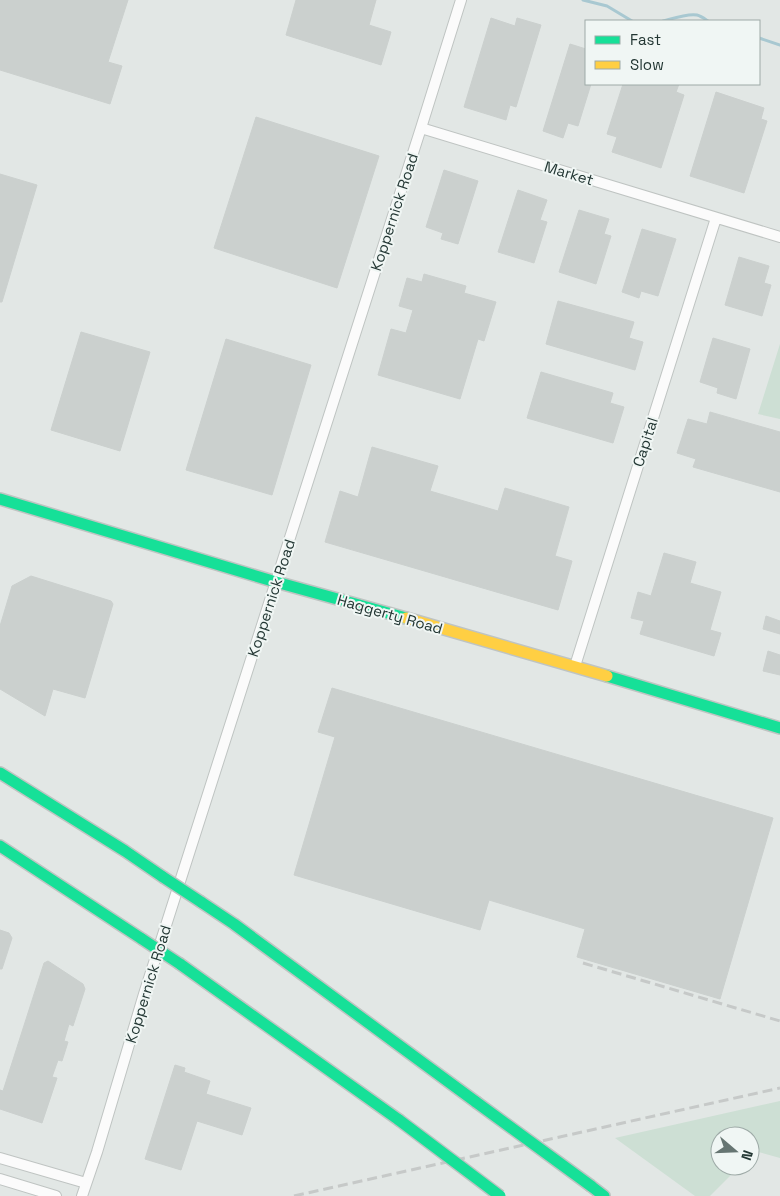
<svg xmlns="http://www.w3.org/2000/svg" width="780" height="1196" viewBox="0 0 780 1196" font-family="'Space Grotesk',sans-serif">
<style>
.green{fill:#cddfd4}
.lines{fill:none;stroke-linecap:round;stroke-linejoin:round}
.stream{stroke:#a8c8d1;stroke-width:3}
.building{fill:#cbd0ce;stroke:#cbd0ce}
.street-casing{stroke:#bfc4c2;stroke-width:12}
.fast-casing{stroke:#bfc4c2;stroke-width:14}
.slow-casing{stroke:#bfc4c2;stroke-width:14}
.street{stroke:#fbfbfb;stroke-width:10}
.fast{stroke:#16e098;stroke-width:11}
.slow{stroke:#ffcf43;stroke-width:11}
.rail{stroke:#c6c9c8;stroke-width:3;stroke-dasharray:10 5;stroke-linecap:butt}
.fast-bridge-casing{stroke:#bcc3c1;stroke-width:14;stroke-linecap:butt}
.fast-bridge{stroke:#16e098;stroke-width:11}
.labels{text-anchor:middle;dominant-baseline:central;stroke-width:4;stroke-linejoin:round;paint-order:stroke}
.street-label{font-size:15px;fill:#233734;stroke:#f0f6f4}
</style>
<rect width="100%" height="100%" fill="#e2e7e5"/>
<path class="green" d="M780 344V419L758 414Z
M780 1101V1158L755 1151 750 1156V1136H720V1166H740L710 1196H695L615 1138Z"/>
<g class="lines">
<path class="stream" d="M583 0 607 6 632 21
M663 21C671 19 688 13 697 15 701 16 705 19 708 21
M759 38 780 45"/>
</g>
<path class="building" d="M0 0H128L108 62 122 66 110 104 0 70Z
M296 0H376L369 25 391 32 381 65 286 35Z
M491 18 515 26 517 18 541 25 516 107 510 105 506 120 464 107Z
M570 44 586 49V84H591L578 126 568 123 563 138 543 131Z
M623 84H679L676 92 684 95 661 168 612 152 617 137 607 134Z
M716 92 764 108 761 119 767 121 744 193 690 176Z
M256 117 379 156 337 288 214 248Z
M444 170 478 181 458 244 441 239 443 233 426 227Z
M0 174 37 185 2 302H0Z
M518 190 547 200 540 220 547 222 534 263 498 252Z
M579 210 609 219 604 234 611 236 596 284 559 272Z
M642 229 676 239 658 296 641 291 639 298 622 292Z
M739 257 769 266 764 283 771 285 762 316 725 305Z
M424 274 466 286 464 293 496 302 484 341 478 339 460 399 378 375 391 329 406 333 413 310 399 306 407 278 422 282Z
M558 301 634 322 629 338 643 342 635 370 546 344Z
M81 332 150 352 120 451 51 430Z
M713 338 750 349 736 399 717 393 718 388 700 382Z
M226 339 311 365 272 495 186 470Z
M541 372 613 393 610 403 624 407 613 443 527 418Z
M710 412 780 432V492L693 467 696 459 677 453 688 419 707 424Z
M372 447 438 466 430 491 498 511 505 488 569 507 555 556 572 561 558 610 325 542 340 491 358 497Z
M664 553 696 562 690 583 721 592 710 630 721 633 714 656 640 634 644 621 631 618 638 592 651 596Z
M31 576 111 601 113 604 85 698 53 689 45 716 0 689V626L12 586Z
M766 616 780 621V634L763 629Z
M768 651 780 655V675L763 671Z
M332 688 773 818 720 999 577 957 585 929 489 900 480 930 294 875 335 737 318 732Z
M0 930 9 933 12 938 2 969H0Z
M48 961 83 984 85 989 73 1026 69 1024 64 1041 68 1042 62 1061 58 1060 52 1077 57 1078 42 1123 0 1109V1090L3 1091 44 963Z
M175 1065 185 1068 184 1072 210 1081 206 1094 251 1108 242 1135 197 1121 181 1170 145 1159Z"/>
<g class="lines">
<defs>
<path id="street" d="M421 128 780 237
M575 666 716 218
M0 1158 86 1183
M0 1179 56 1196
M82 1196 97 1152 144 994 421 128 461 0"/>
<path id="fast" d="M0 499 276 582 406 618
M607 676 780 728
M0 773 125 851 163 877
M0 846 142 939
M201 902 234 924 476 1102
M180 964 399 1120
M591 1186 604 1196"/>
<path id="slow" d="M406 618 607 676"/>
</defs>
<use href="#street" class="street-casing"/>
<use href="#fast" class="fast-casing"/>
<use href="#slow" class="slow-casing"/>
<use href="#street" class="street"/>
<use href="#fast" class="fast"/>
<use href="#slow" class="slow"/>
<path class="rail" d="M583 963 780 1021
M294 1196 780 1088"/>
<defs>
<path id="fast-bridge" d="M163 877 201 902
M142 939 180 964
M476 1102 591 1186
M399 1120 500 1196"/>
</defs>
<use href="#fast-bridge" class="fast-bridge-casing"/>
<use href="#fast-bridge" class="fast-bridge"/>
</g>
<g class="labels">
<g class="street-label">
<text transform="translate(569 173) rotate(17)">Market</text>
<text transform="translate(394 212) rotate(-72)">Koppernick Road</text>
<text transform="translate(645 442) rotate(-72)">Capital</text>
<text transform="translate(271 598) rotate(-72)">Koppernick Road</text>
<text transform="translate(390 614) rotate(16)">Haggerty Road</text>
<text transform="translate(148 984) rotate(-73)">Koppernick Road</text>
</g>
</g>
<rect x="585" y="20" width="175" height="65" fill="#f0f6f4" stroke="#9eaaa7"/>
<rect x="595" y="36" width="25" height="8" fill="#16e098" stroke="#9eaaa7"/>
<text x="630" y="45" font-size="15" fill="#233734">Fast</text>
<rect x="595" y="61" width="25" height="8" fill="#ffcf43" stroke="#9eaaa7"/>
<text x="630" y="70" font-size="15" fill="#233734">Slow</text>
<g transform="translate(735 1151) rotate(109)"><circle r="24" fill="#f0f6f4" stroke="#9eaaa7"/>
<path d="M0-4L9 19L0 12L-9 19Z" fill="#667572"/>
<text y="-8" font-size="14" font-weight="bold" text-anchor="middle" fill="#233734">N</text>
</g>
</svg>
